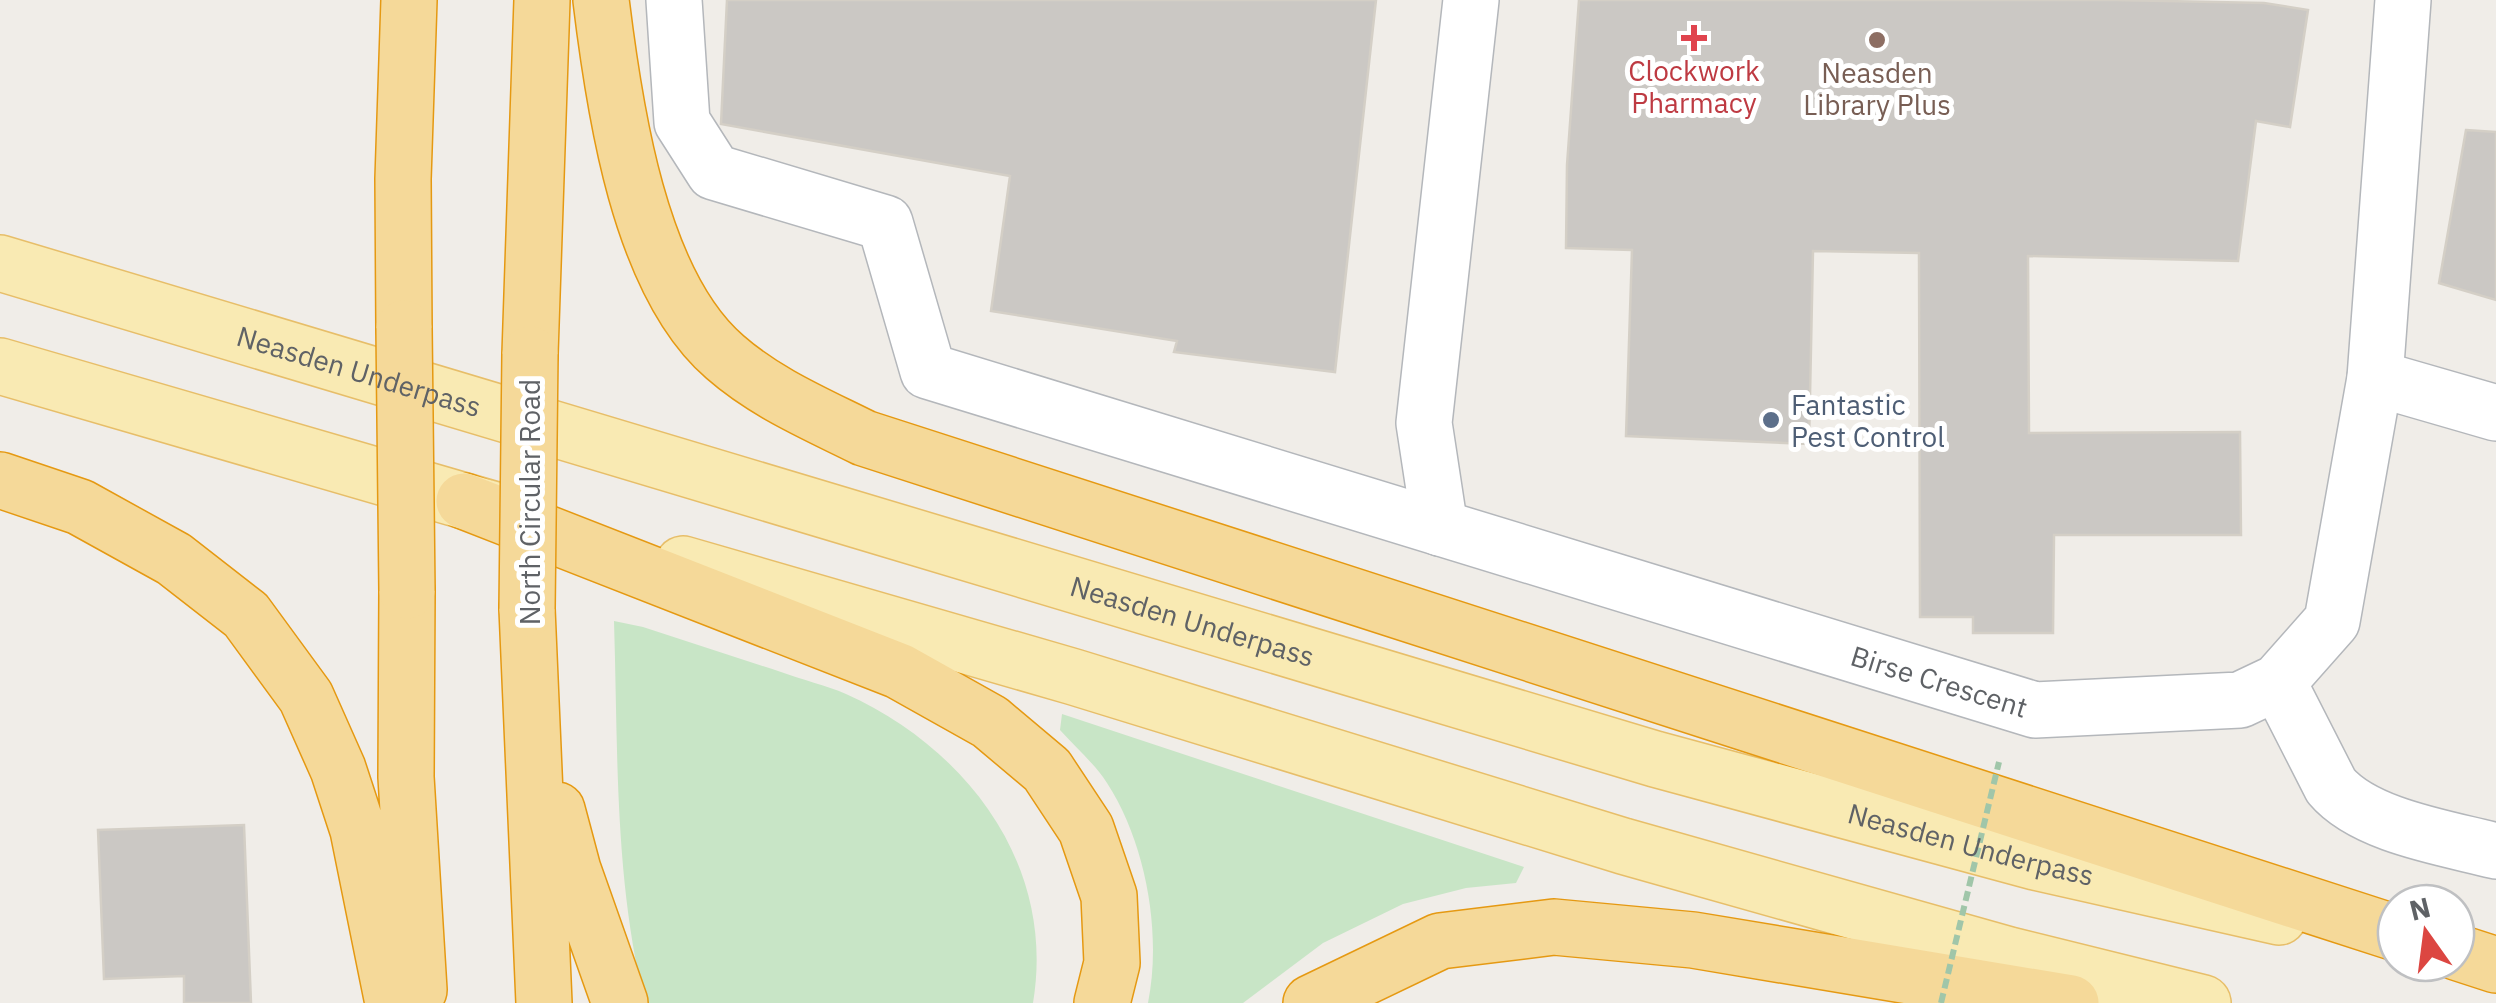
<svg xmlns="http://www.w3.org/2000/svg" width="2496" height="1003" viewBox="0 0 2496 1003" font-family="'IBM Plex Sans',sans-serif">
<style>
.green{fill:#c8e5c6}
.building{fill:#cbc8c4;stroke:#d4cfc6;stroke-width:2.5}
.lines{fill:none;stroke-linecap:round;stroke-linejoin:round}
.minor-casing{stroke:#b4b7bb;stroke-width:58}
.major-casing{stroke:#e7be69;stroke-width:58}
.highway-casing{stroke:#e59912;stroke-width:58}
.minor{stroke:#fff;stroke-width:55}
.major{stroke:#f9eab3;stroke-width:55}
.highway{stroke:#f5d999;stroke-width:55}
.highway-bridge-casing{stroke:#e59912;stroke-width:58;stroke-linecap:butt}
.path-bridge{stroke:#a0c6a9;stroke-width:6;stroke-dasharray:10 5;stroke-linecap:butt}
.highway-bridge{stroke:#f5d999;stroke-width:55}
.health-dot{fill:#e0444e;stroke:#fff;stroke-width:4}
.education-dot{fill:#8d6e63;stroke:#fff;stroke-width:4}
.service-dot{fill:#5c6f8a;stroke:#fff;stroke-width:4}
.labels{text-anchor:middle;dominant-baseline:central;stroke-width:10;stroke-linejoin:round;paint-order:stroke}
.health-label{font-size:28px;fill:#be3a42;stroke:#fff}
.education-label{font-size:28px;fill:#785e54;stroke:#fff}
.street-label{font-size:28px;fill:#5f6266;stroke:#fff}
.service-label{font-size:28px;fill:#4e5e75;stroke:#fff;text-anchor:start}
</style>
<rect width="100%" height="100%" fill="#f0ede8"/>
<path class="green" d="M614 621 643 627C689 642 735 657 781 672 802 680 826 685 846 694 968 749 1056 866 1033 1003H645C614 878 618 749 614 621Z
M1062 714 1524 867 1516 883 1466 888 1403 904 1323 943 1243 1003H1148C1162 933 1146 843 1107 783 1095 764 1075 747 1060 730Z"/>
<path class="building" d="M727 0H1376L1335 372 1174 352 1177 341 991 311 1010 176 721 124Z
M1579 0H2115L2264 3 2308 10 2290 127 2256 121 2238 261 2028 256 2029 433 2240 432 2241 535H2054L2053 633H1973V617H1920L1919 253 1813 251 1809 444 1626 436 1632 250 1566 248 1567 165Z
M2466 130 2496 132V300L2439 283Z
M244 825 251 1003H184V976L104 979 98 830Z"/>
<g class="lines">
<defs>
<g id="minor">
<path id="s1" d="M674 0 682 122 714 172 885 223 928 371 2035 710 2240 700 2278 682 2332 621 2375 378 2403 0"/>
<path d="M2375 378 2496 413"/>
<path d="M1440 528 1424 423 1471 0"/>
<path d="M2278 682 2331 786C2365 826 2446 838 2496 851"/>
</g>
<g id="major">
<path id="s2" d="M0 263 1655 759 2035 862 2279 917"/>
<path d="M0 366 509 514"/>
<path d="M683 564 1074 677 1623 846 2009 955 2203 1003"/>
</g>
<path id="highway" d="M601 0C614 107 639 283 725 357 766 393 816 414 864 438L2396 933
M404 328 403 179 409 0
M530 354 542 0
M0 480 80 507 174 559 246 615 306 697 338 769 358 830 393 1003
M464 501 899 671 990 722 1047 770 1086 829 1109 896 1112 963 1102 1003
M407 591 406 777 419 990
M527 609 544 1003
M557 810 573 870 620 1003
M2456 952 2496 965
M1311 1003 1440 941 1554 927 1693 940 2071 1003"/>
</defs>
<use href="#minor" class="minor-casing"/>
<use href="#major" class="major-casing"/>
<use href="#highway" class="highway-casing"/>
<use href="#minor" class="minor"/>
<use href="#major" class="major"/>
<use href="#highway" class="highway"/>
<defs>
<path id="highway-bridge" d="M404 328 407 591
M527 609 530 354"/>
</defs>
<use href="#highway-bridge" class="highway-bridge-casing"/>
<path class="path-bridge" d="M1941 1003 1999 762"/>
<use href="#highway-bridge" class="highway-bridge"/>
</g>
<path class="health-dot" d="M1689 23h10v10h10v10h-10v10h-10v-10h-10v-10h10z"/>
<circle class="education-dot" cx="1877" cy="40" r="10"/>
<circle class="service-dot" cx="1771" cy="420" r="10"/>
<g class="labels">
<g class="health-label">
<text x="1694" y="70">Clockwork<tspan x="1694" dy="32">Pharmacy</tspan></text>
</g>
<g class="education-label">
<text x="1877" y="72">Neasden<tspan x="1877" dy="32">Library Plus</tspan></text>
</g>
<g class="street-label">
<text stroke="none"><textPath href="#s2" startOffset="375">Neasden Underpass</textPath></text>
<text transform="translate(529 502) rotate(-90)">North Circular Road</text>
<text stroke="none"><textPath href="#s2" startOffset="1245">Neasden Underpass</textPath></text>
<text stroke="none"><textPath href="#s1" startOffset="1572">Birse Crescent</textPath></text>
<text stroke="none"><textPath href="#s2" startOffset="2055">Neasden Underpass</textPath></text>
</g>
<g class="service-label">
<text x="1791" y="404">Fantastic<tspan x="1791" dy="32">Pest Control</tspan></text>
</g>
</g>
<g transform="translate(2426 933) rotate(346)"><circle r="48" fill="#ffffff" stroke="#bfc0c2" stroke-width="2.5"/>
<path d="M0-8L18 38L0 25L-18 38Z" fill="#dc4641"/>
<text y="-15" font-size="28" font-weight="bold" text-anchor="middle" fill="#5f6266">N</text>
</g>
</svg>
